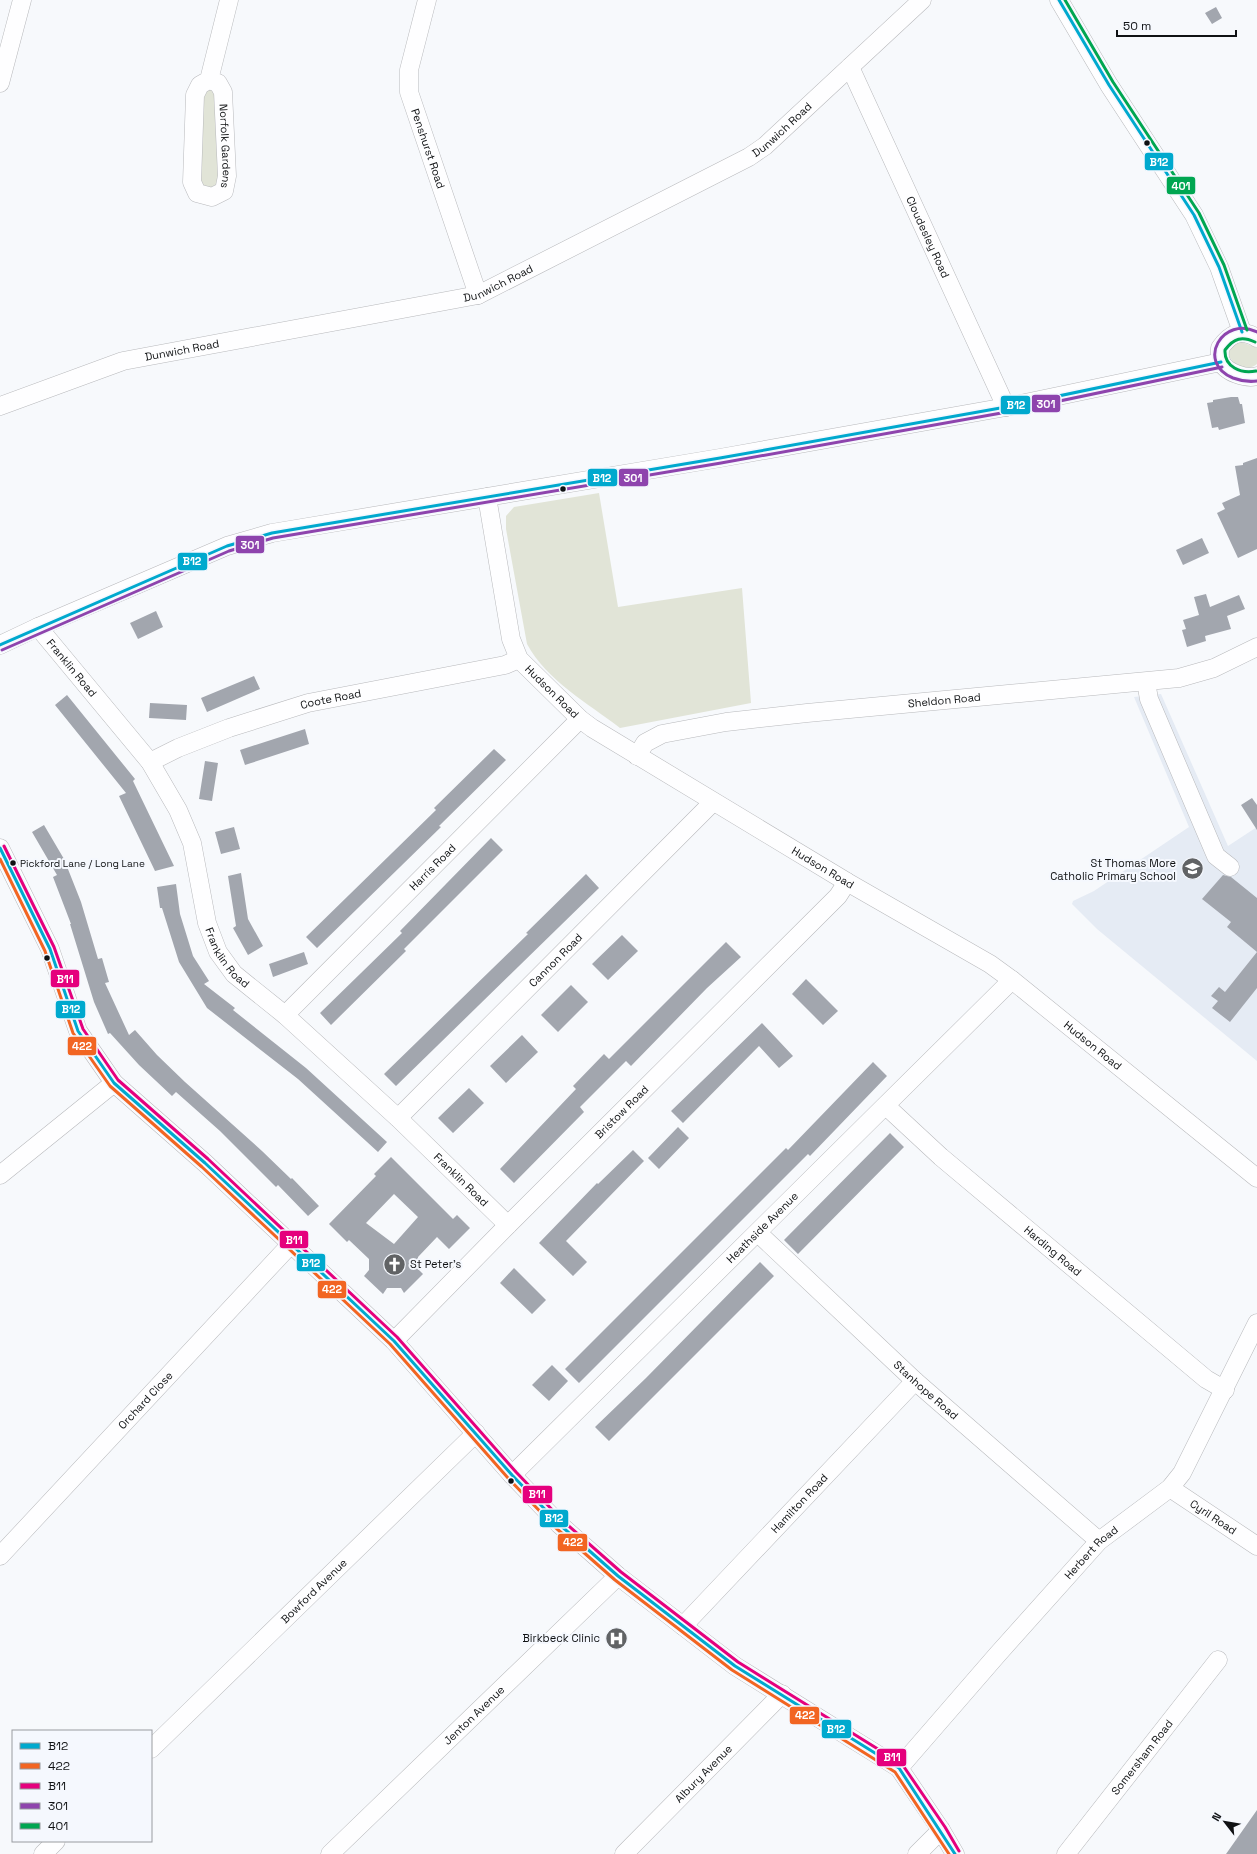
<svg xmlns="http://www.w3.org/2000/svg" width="1257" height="1854" viewBox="0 0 1257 1854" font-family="'Space Grotesk',sans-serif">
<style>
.built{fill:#e5ebf4}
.green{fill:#e1e4d7}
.building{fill:#a2a6ae;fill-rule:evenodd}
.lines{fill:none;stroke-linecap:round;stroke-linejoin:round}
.minor-casing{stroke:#b8b9bc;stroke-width:19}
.minor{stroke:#fefeff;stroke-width:18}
.bus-1-casing{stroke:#f5f8fe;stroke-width:6}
.bus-2-casing{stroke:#f5f8fe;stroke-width:6}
.bus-3-casing{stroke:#f5f8fe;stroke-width:6}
.bus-4-casing{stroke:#f5f8fe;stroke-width:6}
.bus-5-casing{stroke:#f5f8fe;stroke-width:6}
.bus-1{stroke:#00a9ce;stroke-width:3}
.bus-2{stroke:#f26522;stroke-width:3}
.bus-3{stroke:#e5007d;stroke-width:3}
.bus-4{stroke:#8e44ad;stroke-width:3}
.bus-5{stroke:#00a651;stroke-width:3}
.bus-dot{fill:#101214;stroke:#f5f8fe;stroke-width:1.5}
.labels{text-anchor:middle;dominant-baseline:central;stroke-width:4;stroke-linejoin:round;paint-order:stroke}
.bus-label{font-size:10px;fill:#101214;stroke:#f5f8fe;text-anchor:start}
.street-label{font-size:11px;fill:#101214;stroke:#f5f8fe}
.poi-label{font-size:11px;fill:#101214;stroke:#f5f8fe;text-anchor:end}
.line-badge{stroke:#f5f8fe;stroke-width:1.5}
.badge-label{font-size:11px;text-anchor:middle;font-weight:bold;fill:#fff}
</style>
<rect width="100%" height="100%" fill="#f7f9fc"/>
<path class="built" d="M1161 694 1228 846 1257 827V1061L1097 929 1072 904 1073 901 1094 891 1189 827 1134 697Z"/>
<path class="green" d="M205 86 218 90 222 179 212 189 204 187 199 179 201 94Z
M1239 341 1257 348V364C1245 374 1229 363 1227 350Z
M599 493 618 607 742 588 751 703 620 728C588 703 547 681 527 644L506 529V516L514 507Z"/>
<path class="building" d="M1216 7 1222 18 1212 24 1205 13Z
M1231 397H1238L1240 404H1242L1245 423 1219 430 1218 427 1212 428 1207 403 1213 402V400Z
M1257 458V549L1238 558 1217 513 1225 509 1222 503 1240 495 1235 466 1243 465V463Z
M1202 538 1209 553 1183 565 1176 550Z
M1206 594 1210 607 1239 595 1245 609 1227 616 1231 629 1205 636 1206 641 1187 647 1182 630 1186 629 1183 620 1199 615 1194 597Z
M156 611 163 627 138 639 130 623Z
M254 676 260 689 207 712 201 698Z
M67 695 135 779 133 781 174 866 155 871 119 796 126 793 55 705Z
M150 703 187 705 186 720 149 718Z
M305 729 309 744 245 765 240 750Z
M494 749 506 760 439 826 441 827 317 948 306 937 436 810 434 808Z
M205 761 218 763 212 801 199 799Z
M1252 798 1257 805V830L1241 805Z
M44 825 64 859 81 902 98 959 102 958 109 982 105 983 129 1035 135 1030 157 1055 185 1082 262 1151 291 1179 292 1178 319 1206 308 1216 278 1185 276 1187 220 1131 176 1092 172 1096 139 1065 110 1033 108 1034 94 1002 70 924H71L53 877 57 875 32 832Z
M234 827 240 849 221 854 215 832Z
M491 838 503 850 404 949 406 951 331 1025 320 1013 402 933 400 931Z
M241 873 248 919 263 946 248 955 233 928 236 926 228 876Z
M586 874 599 888 396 1086 384 1074 528 934 526 933Z
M1223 875 1231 877 1257 898V952L1227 927 1231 922 1202 899Z
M176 884 180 914 193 956 209 981 204 984 235 1008 233 1010 306 1068 387 1142 378 1152 298 1079 207 1008 179 962 162 908H160L157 887Z
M622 935 638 951 608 980 592 964Z
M726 942 741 957 707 988 631 1066 626 1061 580 1107 584 1112 514 1183 500 1169 576 1089 573 1086 604 1054 609 1059Z
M304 952 308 964 273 977 269 964Z
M1257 952V988L1230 1022 1212 1008 1218 1001 1211 996 1219 987 1225 992Z
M806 979 838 1011 823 1025 792 994Z
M571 985 588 1002 558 1032 541 1015Z
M762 1023 793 1056 779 1068 759 1046 683 1123 671 1111Z
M522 1035 538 1052 506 1083 490 1066Z
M873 1062 887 1076 810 1156 808 1154 579 1383 565 1369 786 1148 788 1150Z
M469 1088 484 1103 453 1133 438 1118Z
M678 1127 689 1138 659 1169 648 1158Z
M890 1133 904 1147 798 1254 784 1240Z
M633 1150 644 1161 566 1241 587 1262 573 1276 539 1243 597 1183 598 1184Z
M391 1157 453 1219 457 1215 470 1228 449 1249 437 1237 418 1257V1269L423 1274 404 1293 401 1288H387L383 1294 364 1276 369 1270V1259L349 1240 347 1242 329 1224 376 1176 374 1174ZM394 1194 418 1217 394 1244 366 1223Z
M760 1262 774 1276 609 1441 595 1427 646 1378Z
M514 1268 546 1300 532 1314 500 1283Z
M552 1365 568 1381 549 1401 532 1385Z
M1257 1810V1854H1226Z"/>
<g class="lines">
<defs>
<g id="minor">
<path id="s1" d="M427 0 409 70V92L478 295"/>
<path d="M1059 0 1109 85 1194 215 1219 267 1242 332"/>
<path id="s2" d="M850 67 1006 407"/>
<path id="s3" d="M209 80 218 83 223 92 227 176 224 191 212 197 197 193 192 182 195 95 200 85 209 80 229 0"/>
<path d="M0 83 22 0"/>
<path d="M1257 338C1240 328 1230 334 1220 348 1220 352 1219 358 1221 361 1225 373 1247 379 1257 376"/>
<path id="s4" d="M0 406 123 361 478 295 749 157 765 146 922 0"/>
<path id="s5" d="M487 497 511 639 519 659 580 719 592 728 847 882 990 964 1012 980 1257 1178"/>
<path id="s6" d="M38 627 150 762 178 810 192 843 207 923 218 952 234 974 285 1015 398 1118 508 1225"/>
<path d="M0 645 38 627 227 546 272 533 720 458 1006 407 1221 362"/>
<path d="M1146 682 1149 699 1216 856 1230 867"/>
<path id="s7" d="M637 756 645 743 662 734 726 722 807 713 1179 678 1214 668 1257 647"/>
<path id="s8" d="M150 762 178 748 229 728 308 703 505 665 519 659"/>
<path d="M0 848 50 949 78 1031 114 1083 205 1163 394 1341 512 1475 559 1524 618 1576 735 1666 899 1768 941 1830 955 1854"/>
<path id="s9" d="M285 1015 580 719"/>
<path id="s10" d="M886 1106 941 1157 1206 1379 1225 1390"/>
<path id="s11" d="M398 1118 713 802"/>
<path d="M0 1175 114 1083"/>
<path id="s12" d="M758 1233 915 1381 1099 1541"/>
<path id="s13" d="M394 1341 508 1225 838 896 847 882"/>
<path id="s14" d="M512 1475 1012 980"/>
<path id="s15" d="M1170 1488 1257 1546"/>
<path id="s16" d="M0 1556 291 1244"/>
<path id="s17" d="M683 1626 915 1381"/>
<path id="s18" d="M151 1749 476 1433"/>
<path id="s19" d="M899 1768 997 1655 1099 1541 1170 1488 1182 1473 1257 1323"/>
<path d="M43 1854 56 1841"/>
<path id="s20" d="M330 1854 618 1576"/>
<path id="s21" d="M624 1854 782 1694"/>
<path d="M917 1854 941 1830"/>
<path id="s22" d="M1066 1854 1218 1660"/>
</g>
</defs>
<use href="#minor" class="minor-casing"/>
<use href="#minor" class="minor"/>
<defs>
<path id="bus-1" d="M1059 0 1109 85 1194 215 1219 267 1242 332
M0 645 227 546 272 533 720 458 1006 407 1221 362
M0 848 50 949 78 1031 114 1083 205 1163 394 1341 512 1475 559 1524 618 1576 735 1666 899 1768 955 1854"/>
<path id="bus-2" d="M0 859 45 951 73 1033 110 1086 202 1167 390 1344 508 1478 556 1528 615 1580 732 1670 895 1772 949 1854"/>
<path id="bus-3" d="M4 846 54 947 83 1029 118 1080 208 1159 397 1337 516 1472 562 1520 621 1572 738 1662 902 1764 945 1827 959 1851"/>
<path id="bus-4" d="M1257 332C1223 315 1195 362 1233 378 1241 381 1249 382 1257 381
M2 650 229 551 273 538 721 463 1007 412 1222 367"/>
<path id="bus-5" d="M1065 0 1113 82 1199 213 1224 265 1247 330
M1255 342C1242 336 1234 338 1225 350 1224 367 1241 374 1256 371"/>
</defs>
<use href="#bus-1" class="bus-1-casing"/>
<use href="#bus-2" class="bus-2-casing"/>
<use href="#bus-3" class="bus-3-casing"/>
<use href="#bus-4" class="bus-4-casing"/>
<use href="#bus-5" class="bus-5-casing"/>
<use href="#bus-1" class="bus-1"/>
<use href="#bus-2" class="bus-2"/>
<use href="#bus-3" class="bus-3"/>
<use href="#bus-4" class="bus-4"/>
<use href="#bus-5" class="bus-5"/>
</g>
<defs>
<symbol id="school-disc" viewBox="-11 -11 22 22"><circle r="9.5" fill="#616365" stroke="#f5f8fe"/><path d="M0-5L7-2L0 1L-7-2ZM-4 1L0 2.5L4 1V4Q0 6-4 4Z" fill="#fff"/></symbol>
<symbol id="church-disc" viewBox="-11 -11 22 22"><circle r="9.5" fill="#616365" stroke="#f5f8fe"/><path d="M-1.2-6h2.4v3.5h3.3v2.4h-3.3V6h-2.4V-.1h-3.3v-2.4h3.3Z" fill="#fff"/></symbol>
<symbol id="hospital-disc" viewBox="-11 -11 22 22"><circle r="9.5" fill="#616365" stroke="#f5f8fe"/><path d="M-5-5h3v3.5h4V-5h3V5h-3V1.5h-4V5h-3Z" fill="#fff"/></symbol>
</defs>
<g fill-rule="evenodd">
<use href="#school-disc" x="1180" y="856" width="25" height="25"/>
<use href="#church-disc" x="382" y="1252" width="25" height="25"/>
<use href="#hospital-disc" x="604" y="1626" width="25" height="25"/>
</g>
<g class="bus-dot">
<circle cx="1147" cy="143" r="3.5"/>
<circle cx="563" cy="489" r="3.5"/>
<circle cx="13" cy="863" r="3.5"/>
<circle cx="47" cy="958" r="3.5"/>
<circle cx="511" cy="1481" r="3.5"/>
</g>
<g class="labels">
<g class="bus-label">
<text x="20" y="863">Pickford Lane / Long Lane</text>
</g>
<g class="street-label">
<text stroke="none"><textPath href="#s4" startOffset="839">Dunwich Road</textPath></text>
<text stroke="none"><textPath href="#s3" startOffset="74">Norfolk Gardens</textPath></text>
<text stroke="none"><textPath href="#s1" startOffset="154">Penshurst Road</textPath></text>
<text stroke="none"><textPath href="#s2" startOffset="187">Cloudesley Road</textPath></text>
<text stroke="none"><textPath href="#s4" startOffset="515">Dunwich Road</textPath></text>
<text stroke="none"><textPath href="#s4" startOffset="191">Dunwich Road</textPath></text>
<text stroke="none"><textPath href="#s6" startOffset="53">Franklin Road</textPath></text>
<text stroke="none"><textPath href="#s5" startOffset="212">Hudson Road</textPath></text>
<text stroke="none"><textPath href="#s8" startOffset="192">Coote Road</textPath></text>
<text stroke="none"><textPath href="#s7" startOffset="319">Sheldon Road</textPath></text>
<text stroke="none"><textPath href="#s9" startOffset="209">Harris Road</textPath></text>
<text stroke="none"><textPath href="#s5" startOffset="536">Hudson Road</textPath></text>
<text stroke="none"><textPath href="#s6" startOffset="389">Franklin Road</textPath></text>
<text stroke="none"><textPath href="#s11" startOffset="223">Cannon Road</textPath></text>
<text stroke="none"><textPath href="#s5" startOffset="860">Hudson Road</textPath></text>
<text stroke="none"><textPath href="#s13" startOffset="323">Bristow Road</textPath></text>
<text stroke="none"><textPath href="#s6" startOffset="713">Franklin Road</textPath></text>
<text stroke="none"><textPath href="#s14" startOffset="352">Heathside Avenue</textPath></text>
<text stroke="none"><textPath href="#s10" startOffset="221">Harding Road</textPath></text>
<text stroke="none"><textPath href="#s12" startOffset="230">Stanhope Road</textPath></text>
<text stroke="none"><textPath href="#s16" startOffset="213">Orchard Close</textPath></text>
<text stroke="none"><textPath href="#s17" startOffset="169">Hamilton Road</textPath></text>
<text stroke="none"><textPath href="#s15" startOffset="52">Cyril Road</textPath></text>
<text stroke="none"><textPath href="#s19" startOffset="289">Herbert Road</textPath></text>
<text stroke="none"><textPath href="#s18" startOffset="227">Bowford Avenue</textPath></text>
<text stroke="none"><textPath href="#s20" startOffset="200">Jenton Avenue</textPath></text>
<text stroke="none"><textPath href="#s22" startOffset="123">Somersham Road</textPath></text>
<text stroke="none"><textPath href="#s21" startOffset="113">Albury Avenue</textPath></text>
</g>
<g class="poi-label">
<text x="1176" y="863">St Thomas More<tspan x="1176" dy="13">Catholic Primary School</tspan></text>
<text x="410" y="1264" text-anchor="start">St Peter's</text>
<text x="600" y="1638">Birkbeck Clinic</text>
</g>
</g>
<g class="line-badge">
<rect x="1144" y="152" width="30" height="19" rx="4" fill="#00a9ce"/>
<rect x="1166" y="176" width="30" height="19" rx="4" fill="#00a651"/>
<rect x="1031" y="394" width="30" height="19" rx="4" fill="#8e44ad"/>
<rect x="1000" y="395" width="31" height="20" rx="4" fill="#00a9ce"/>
<rect x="618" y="468" width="31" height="19" rx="4" fill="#8e44ad"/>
<rect x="587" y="468" width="31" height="19" rx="4" fill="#00a9ce"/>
<rect x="235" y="535" width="30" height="19" rx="4" fill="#8e44ad"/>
<rect x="177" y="552" width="31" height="19" rx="4" fill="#00a9ce"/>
<rect x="50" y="969" width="30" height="19" rx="4" fill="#e5007d"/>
<rect x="55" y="1000" width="31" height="19" rx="4" fill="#00a9ce"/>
<rect x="67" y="1036" width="30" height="20" rx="4" fill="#f26522"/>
<rect x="279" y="1230" width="30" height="19" rx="4" fill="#e5007d"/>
<rect x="296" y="1253" width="30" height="19" rx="4" fill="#00a9ce"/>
<rect x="317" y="1280" width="30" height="19" rx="4" fill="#f26522"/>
<rect x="522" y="1485" width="31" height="19" rx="4" fill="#e5007d"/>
<rect x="539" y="1509" width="30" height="19" rx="4" fill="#00a9ce"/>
<rect x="557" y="1533" width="31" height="19" rx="4" fill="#f26522"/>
<rect x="789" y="1706" width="31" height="19" rx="4" fill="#f26522"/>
<rect x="821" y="1719" width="31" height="20" rx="4" fill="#00a9ce"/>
<rect x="876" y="1748" width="31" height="19" rx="4" fill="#e5007d"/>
</g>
<g class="badge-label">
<text x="1159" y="166">B12</text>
<text x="1181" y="190">401</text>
<text x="1046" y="408">301</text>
<text x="1016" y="409">B12</text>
<text x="633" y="482">301</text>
<text x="602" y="482">B12</text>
<text x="250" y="549">301</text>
<text x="192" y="565">B12</text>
<text x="65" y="983">B11</text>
<text x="71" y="1013">B12</text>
<text x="82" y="1050">422</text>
<text x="294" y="1244">B11</text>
<text x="311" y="1267">B12</text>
<text x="332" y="1293">422</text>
<text x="537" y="1498">B11</text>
<text x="554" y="1522">B12</text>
<text x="573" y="1546">422</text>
<text x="805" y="1719">422</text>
<text x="836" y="1733">B12</text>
<text x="892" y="1761">B11</text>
</g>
<rect x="12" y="1730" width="140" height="112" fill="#f5f8fe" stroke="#999ca0"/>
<rect x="20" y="1743" width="20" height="6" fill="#00a9ce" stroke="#999ca0"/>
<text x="48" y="1750" font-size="12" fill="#101214">B12</text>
<rect x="20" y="1763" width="20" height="6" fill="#f26522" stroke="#999ca0"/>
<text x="48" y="1770" font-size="12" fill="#101214">422</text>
<rect x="20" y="1783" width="20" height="6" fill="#e5007d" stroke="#999ca0"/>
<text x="48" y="1790" font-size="12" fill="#101214">B11</text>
<rect x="20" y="1803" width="20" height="6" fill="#8e44ad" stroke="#999ca0"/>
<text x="48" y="1810" font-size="12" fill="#101214">301</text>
<rect x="20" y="1823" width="20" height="6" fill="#00a651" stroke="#999ca0"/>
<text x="48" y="1830" font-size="12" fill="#101214">401</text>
<g transform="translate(1225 1822) rotate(301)" stroke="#f5f8fe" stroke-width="3" paint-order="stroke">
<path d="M0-3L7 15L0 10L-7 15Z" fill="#101214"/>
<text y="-6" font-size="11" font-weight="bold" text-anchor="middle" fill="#101214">N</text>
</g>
<path d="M1117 30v6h119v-6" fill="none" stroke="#101214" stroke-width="2"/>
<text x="1123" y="30" font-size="12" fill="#101214" stroke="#f5f8fe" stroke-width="3" paint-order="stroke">50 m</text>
</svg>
